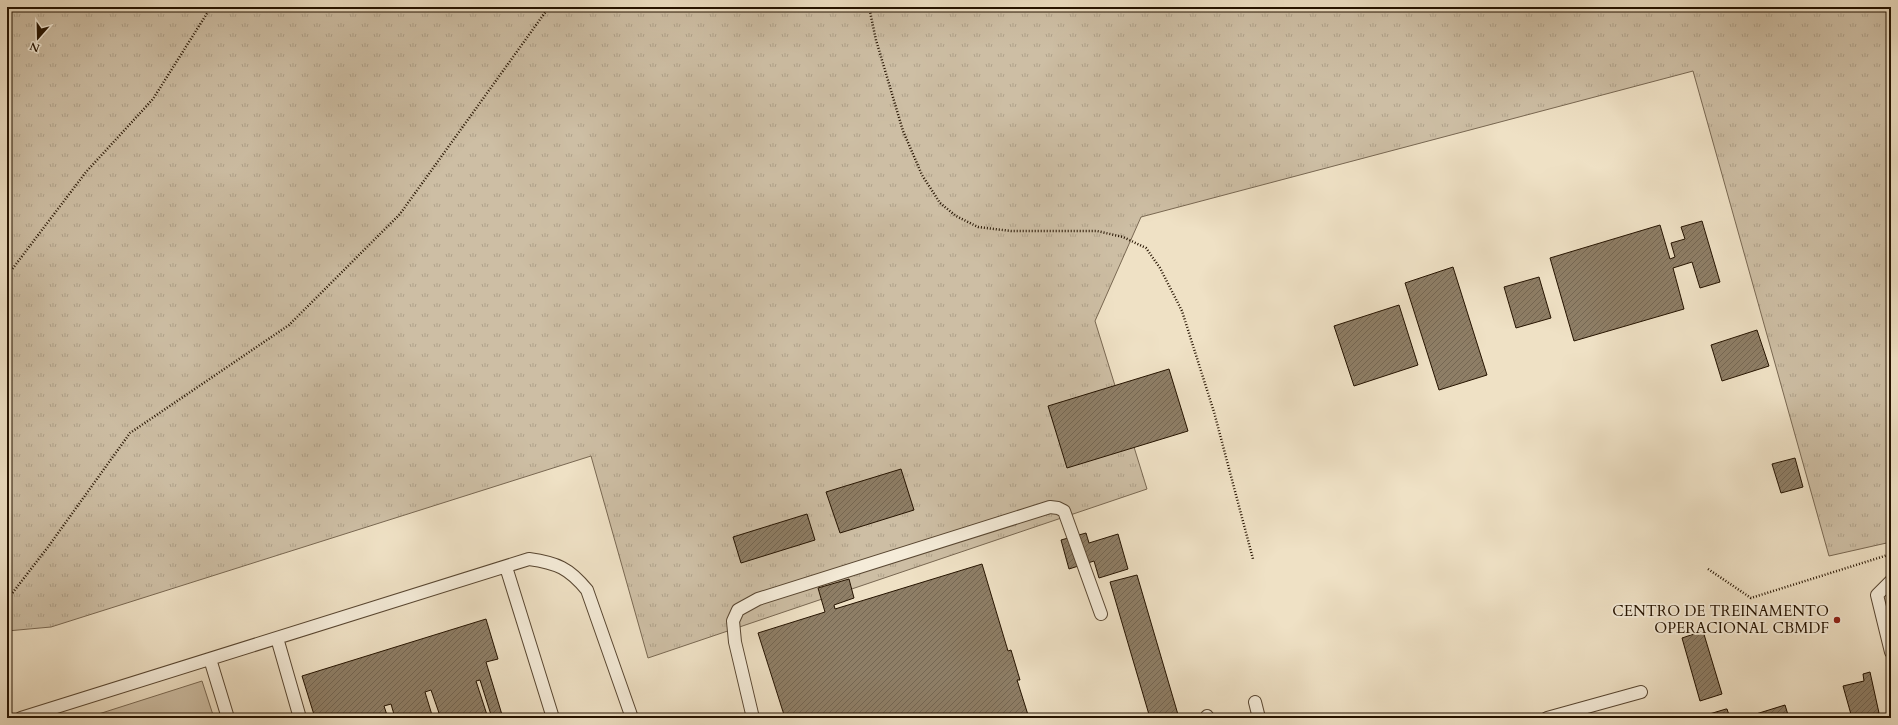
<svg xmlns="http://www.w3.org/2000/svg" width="1898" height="725" viewBox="0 0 1898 725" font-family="Cardo,serif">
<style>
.grass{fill:url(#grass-tufts);stroke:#796852}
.park{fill:#cdbea4;stroke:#796852}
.building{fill:url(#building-hatch);stroke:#251300;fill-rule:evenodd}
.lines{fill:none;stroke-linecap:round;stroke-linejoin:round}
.service-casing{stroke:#584631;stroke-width:14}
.path{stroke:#251300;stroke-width:2.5;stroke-dasharray:1 2;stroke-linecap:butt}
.service{stroke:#f5ecd9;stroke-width:12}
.poi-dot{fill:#8f2418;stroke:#f5ecd9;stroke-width:1.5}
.labels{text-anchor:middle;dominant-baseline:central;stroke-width:3.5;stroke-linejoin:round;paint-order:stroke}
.poi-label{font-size:15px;fill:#251300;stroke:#f5ecd9;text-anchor:end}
</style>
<defs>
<pattern id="grass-tufts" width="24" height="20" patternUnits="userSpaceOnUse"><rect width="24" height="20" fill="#cdbea4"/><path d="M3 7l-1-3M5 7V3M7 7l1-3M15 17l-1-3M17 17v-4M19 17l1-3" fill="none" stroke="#b0a28b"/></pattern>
<pattern id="building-hatch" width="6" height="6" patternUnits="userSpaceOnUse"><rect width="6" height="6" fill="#8e7e66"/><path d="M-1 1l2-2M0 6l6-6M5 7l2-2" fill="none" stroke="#746652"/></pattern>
</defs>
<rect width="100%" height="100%" fill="#efe1c5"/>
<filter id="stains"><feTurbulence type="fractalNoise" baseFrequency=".005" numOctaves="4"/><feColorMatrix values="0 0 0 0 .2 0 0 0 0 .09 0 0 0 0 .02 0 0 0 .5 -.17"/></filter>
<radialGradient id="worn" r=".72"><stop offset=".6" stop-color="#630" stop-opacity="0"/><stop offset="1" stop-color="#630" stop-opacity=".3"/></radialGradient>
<path class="grass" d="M7 7H1891V542L1829 556 1693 71 1141 217 1095 321 1147 489 648 658 591 456 51 627 7 631Z"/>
<path class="park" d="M202 681 214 718H86Z"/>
<path class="building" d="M1702 221 1720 282 1700 288 1692 262 1673 268 1684 309 1574 341 1550 258 1660 225 1670 259 1675 257 1671 243 1685 239 1681 227Z
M1453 267 1487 375 1439 390 1405 283Z
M1539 277 1551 318 1516 328 1504 287Z
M1399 305 1418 365 1354 386 1334 326Z
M1757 330 1769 366 1722 381 1711 345Z
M1169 369 1188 431 1067 468 1048 406Z
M1795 458 1803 487 1781 493 1772 464Z
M901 469 914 510 840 533 826 492Z
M807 514 815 540 741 563 733 537Z
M1086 533 1089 543 1118 534 1128 569 1099 578 1094 561 1069 569 1061 540Z
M982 564 1008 651 1011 650 1020 680H1017L1029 718H785L758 633 825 612 818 588 849 579 854 598 834 605 835 609Z
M1137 575 1179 718H1150L1110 582Z
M486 619 498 659 486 662 503 718H492L480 680 476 681 488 718H395L391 704 384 706 388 718H315L302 676ZM431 690 439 713 432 715 425 692Z
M1703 631 1722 694 1700 701 1682 638Z
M1870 672 1879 713 1852 718 1843 686 1864 681 1863 674Z
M1785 705 1789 718H1743Z
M1726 709H1727L1730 718H1696Z"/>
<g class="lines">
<defs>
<path id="service" d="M506 567 553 718
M1891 581 1877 595 1891 652
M277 638 300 718
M210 659 228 718
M1255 702 1259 718
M1207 716 1208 718
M21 718 529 559C557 563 569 568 587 590L632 718
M753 718 735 642 733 621 738 610 758 599 1050 507 1058 508 1064 511 1101 614
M1547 718 1641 692"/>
</defs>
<use href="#service" class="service-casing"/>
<path class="path" d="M869 7 876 40 903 131 922 175 940 203 956 216 978 227 1011 231H1097L1123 237 1146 248 1160 268 1182 311 1214 412 1253 559
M7 276 86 172 153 99 211 7
M1708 569 1751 598 1891 554
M7 600 48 547 130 433 289 325 400 214 549 7"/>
<use href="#service" class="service"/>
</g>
<circle class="poi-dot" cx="1837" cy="620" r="4"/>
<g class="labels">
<g class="poi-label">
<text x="1829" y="611">CENTRO DE TREINAMENTO<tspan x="1829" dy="17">OPERACIONAL CBMDF</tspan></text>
</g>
</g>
<rect width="1898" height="725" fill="none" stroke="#efe1c5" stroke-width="24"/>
<rect x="8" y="8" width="1882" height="709" fill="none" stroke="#251300" stroke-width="2"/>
<rect x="12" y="12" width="1874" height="701" fill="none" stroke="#251300"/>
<g transform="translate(38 38) rotate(200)" stroke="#f5ecd9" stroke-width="3" paint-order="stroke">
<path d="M0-3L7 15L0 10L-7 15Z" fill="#251300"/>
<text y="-6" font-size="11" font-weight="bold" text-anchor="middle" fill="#251300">N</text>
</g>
<rect width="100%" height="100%" filter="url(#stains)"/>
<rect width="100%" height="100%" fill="url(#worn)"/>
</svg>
